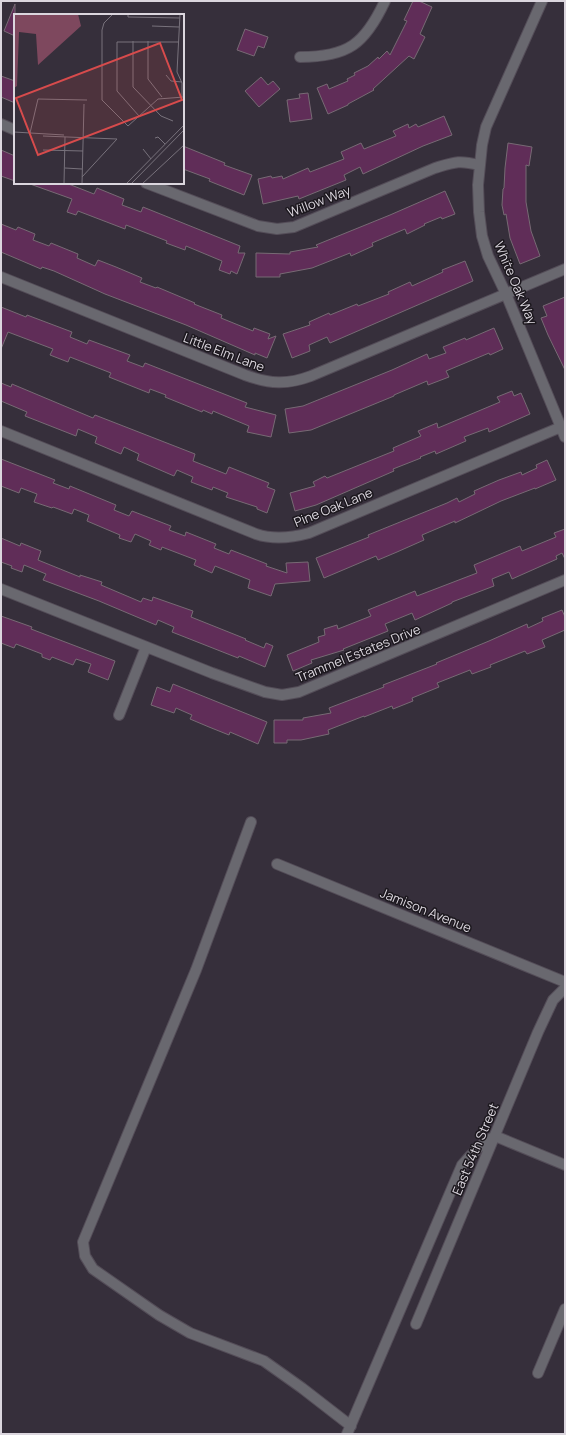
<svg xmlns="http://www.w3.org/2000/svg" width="566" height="1435" viewBox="0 0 566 1435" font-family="Manrope,sans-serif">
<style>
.building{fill:#602d58;stroke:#776a74}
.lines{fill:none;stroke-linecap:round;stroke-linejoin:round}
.minor-casing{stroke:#544d58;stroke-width:12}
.minor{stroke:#69686f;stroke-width:10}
.labels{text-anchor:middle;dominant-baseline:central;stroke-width:3;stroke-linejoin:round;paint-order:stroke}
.street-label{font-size:13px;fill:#dbd6de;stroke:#1c181e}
.inset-road{fill:none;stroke:#78727c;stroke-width:1}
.view{fill:#d74b4c;fill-opacity:0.15;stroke:#d74b4c;stroke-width:2}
.inset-edge{fill:none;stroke:#dbd6de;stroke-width:2}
</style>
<rect width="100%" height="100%" fill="#362f3b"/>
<path class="building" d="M413 1H419L432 7 420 34 425 37 414 59 409 56 373 89 374 90 348 104V105L328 114 317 88 327 84 329 89 348 81 347 79 355 75 354 73 368 66 378 57 379 59 387 51 390 55 407 21 404 20Z
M15 4V36L4 31Z
M245 29 268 37 264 48 258 46 254 56 237 50Z
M1 76 15 81V103L1 97Z
M261 77 268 85 273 81 280 89 259 107 245 91Z
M308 93 312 119 290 122 287 100 300 98 299 94Z
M444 116 452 135 423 146 363 174 360 167 344 175 346 180 299 199 298 196 263 204 258 179 271 176 272 178 282 176 283 179 308 168 310 172 344 159 341 152 361 143 364 149 396 136 393 131 408 124 409 128 416 124 418 127Z
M508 143 532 147 529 166 526 165V202L531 231 540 256 520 264 510 238 506 214 504 215 502 205 503 189 504 188 505 168Z
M183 146 225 163 224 165 252 175 244 195 209 181 210 179 183 169Z
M1 150 15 156V181L1 176Z
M30 183H66L94 194 97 188 124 199 122 205 141 212 143 207 240 246 238 253H245L237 274 231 271 230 274 219 270 222 261 186 246 185 250 166 243 167 241 126 225 125 229 78 211 76 215 67 212 72 199 30 184Z
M445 191 455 214 442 219 441 217 424 224 425 225 407 234 405 229 372 243 373 246 351 256 350 253 312 268 280 274V277H256V253L290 254V252L318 247 316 245 390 215Z
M1 224 16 230 18 227 35 234 33 240 49 246 51 243 78 254 77 258 95 266 98 260 116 267 142 278 140 282 156 288 157 287 195 303 194 304 222 315 221 318 253 331 254 328 270 334 268 339 276 336 267 358 255 353V355L186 325 105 294 54 271 42 267 41 269 1 252Z
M465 261 473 281 330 343 327 337 309 345 310 351 292 358 283 334 310 325 309 322 329 313 330 315 357 304 358 306 389 294 388 292 410 282 412 286 443 272 442 270Z
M565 297V370L548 335 541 318 547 316 543 306Z
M1 307 26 317 27 315 72 332 70 337 87 344 89 340 130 355 127 361 143 367 145 363 247 403 245 407 276 415 271 437 247 432 249 426 213 411 212 414 203 410 202 412 165 397 166 395 150 389 149 393 109 377 111 373 70 357 68 362 50 355 53 349 8 332 1 349Z
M494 328 503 349 490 355 489 353 446 371 449 377 428 385 427 381 394 395V396L311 430 289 433 285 409 303 406 392 370 427 354 429 359 446 353 443 347 465 338 466 340Z
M1 383 11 387 12 384 93 418 95 415 195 454 193 461 226 474 229 467 269 483 267 487 275 490 267 513 257 509V507L226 497 228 493 213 487 212 490 191 482 193 477 177 470 174 476 137 460 139 454 124 447 121 454 95 443 97 437 78 429 76 436 25 416 27 412 1 401Z
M512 391 514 396 521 393 530 414 489 432 488 428 464 437 466 441 436 454 435 451 420 457 421 458 393 469 394 471 316 505 295 511 290 493 315 486 313 482 325 476 327 478 394 451 393 448 421 436 418 431 437 423 438 428 500 402 497 397Z
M1 459 55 480 53 483 69 489 70 486 116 505 114 510 129 516 132 511 171 526 169 530 185 536 186 532 216 544 214 548 229 554 231 550 267 564 266 566 287 573 286 563 308 562 310 581 275 584 271 596 248 588 250 580 215 566 212 573 194 565 196 560 162 547 161 550 149 545 151 541 135 534 131 542 119 538 120 535 87 521 89 515 74 509 72 514 53 507 52 508 34 502 37 494 21 488 19 493 1 486Z
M547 460 556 480 535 489V488L501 501 455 523V521L422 535 424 540 397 552 378 560 376 556 324 578 316 558 369 537 368 535 447 503 457 498 459 502 475 494 474 491 499 480 521 472 522 475 537 468 536 465Z
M565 529V559L562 553 556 556 557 559 512 579 509 572 492 579 494 586 452 602V603L415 620 412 613 385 624 388 631 343 649 344 650 311 660 312 663 293 671 287 655 319 642 318 637 325 635 324 629 337 625 338 629 371 616 368 610 415 591 417 596 477 573 474 565 520 546 522 551 556 537 554 533Z
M1 538 20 546 21 543 41 551 38 560 80 577V575L102 582 101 585 141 602 143 598 152 601 153 597 193 611 191 617 246 639 245 640 264 648 266 643 273 646 265 667 239 656 238 658 172 632 174 627 158 620 156 625 99 601 43 580 46 574 24 565 22 572 11 568 12 566 1 562Z
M562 610 565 617V630L542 640 545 647 527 654 525 651 490 665 491 667 472 674 470 670 437 683 439 687 412 698 413 701 393 709 392 706 364 717V716L328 730 329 734 301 740H287V743H274V720H303V718L331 713 329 708 384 687 383 685 437 664 436 663 489 641 527 624 528 628 543 621 542 618Z
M1 616 32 627 31 629 115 661 108 680 88 672 91 664 76 659 73 665 52 657 50 660 42 657V654L16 644 14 648 1 643Z
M173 684 267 722 258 744 230 732 229 735 209 727 190 719 192 715 176 708 174 713 151 705 157 687 170 692Z"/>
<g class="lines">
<defs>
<path id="minor" d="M542 1 486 127 482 145 478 185 479 212 482 236 488 256 506 294 565 437
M300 57C348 57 365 44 385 1
M1 124 15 130
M146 183 258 226 277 229 294 227 435 168C455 162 459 160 479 165
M1 277 245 375C270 384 287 385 311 376L565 269
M1 431 256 534C274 540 291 538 309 533L561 427
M1 589 212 673 265 692 282 695 299 692 565 580
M119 715 146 647
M251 822 196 970 83 1242 85 1256 93 1269 159 1315 190 1333 264 1361 302 1388 351 1426
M277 864 565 982
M495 1136 565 1165
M416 1324 538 1032 553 1000 565 988
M538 1373 565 1309
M347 1434 462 1165C472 1153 481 1144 495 1136"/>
</defs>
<use href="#minor" class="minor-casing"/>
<use href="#minor" class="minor"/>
</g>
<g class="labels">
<g class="street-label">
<text transform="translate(319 201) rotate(-21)">Willow Way</text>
<text transform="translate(516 283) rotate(67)">White Oak Way</text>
<text transform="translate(224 352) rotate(21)">Little Elm Lane</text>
<text transform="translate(333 507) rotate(-22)">Pine Oak Lane</text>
<text transform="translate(358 653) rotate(-22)">Trammel Estates Drive</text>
<text transform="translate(426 910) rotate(22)">Jamison Avenue</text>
<text transform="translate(475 1149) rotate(-67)">East 54th Street</text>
</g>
</g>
<g transform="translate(14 14)">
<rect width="170" height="170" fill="#362f3b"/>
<path d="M0 0H64L67 12 24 51 22 20 5 18 3 72 0 74Z" fill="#7e485e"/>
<path class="inset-road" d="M99 0 90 9 88 16V86L114 112 144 85 170 83M114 0V3L166 4M166 0 163 58 168 69V83M138 12 165 13M119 27V73L147 102 159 107M134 27V65L148 83M152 61 157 67 168 68M125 102 103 77V28H165M0 118 50 121M16 119 24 85 73 86M29 122 103 125 68 163M141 124 144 123 151 130M129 135 137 145M29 136 69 137M51 154 68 155M50 170 51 123M68 170 70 90M112 170 170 111M117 170 170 116M128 170 170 131"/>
<path class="view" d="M146 29 168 86 24 141 2 84Z"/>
<rect width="170" height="170" class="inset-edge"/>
</g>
<rect width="566" height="1435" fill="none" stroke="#dbd6de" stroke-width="4"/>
</svg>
